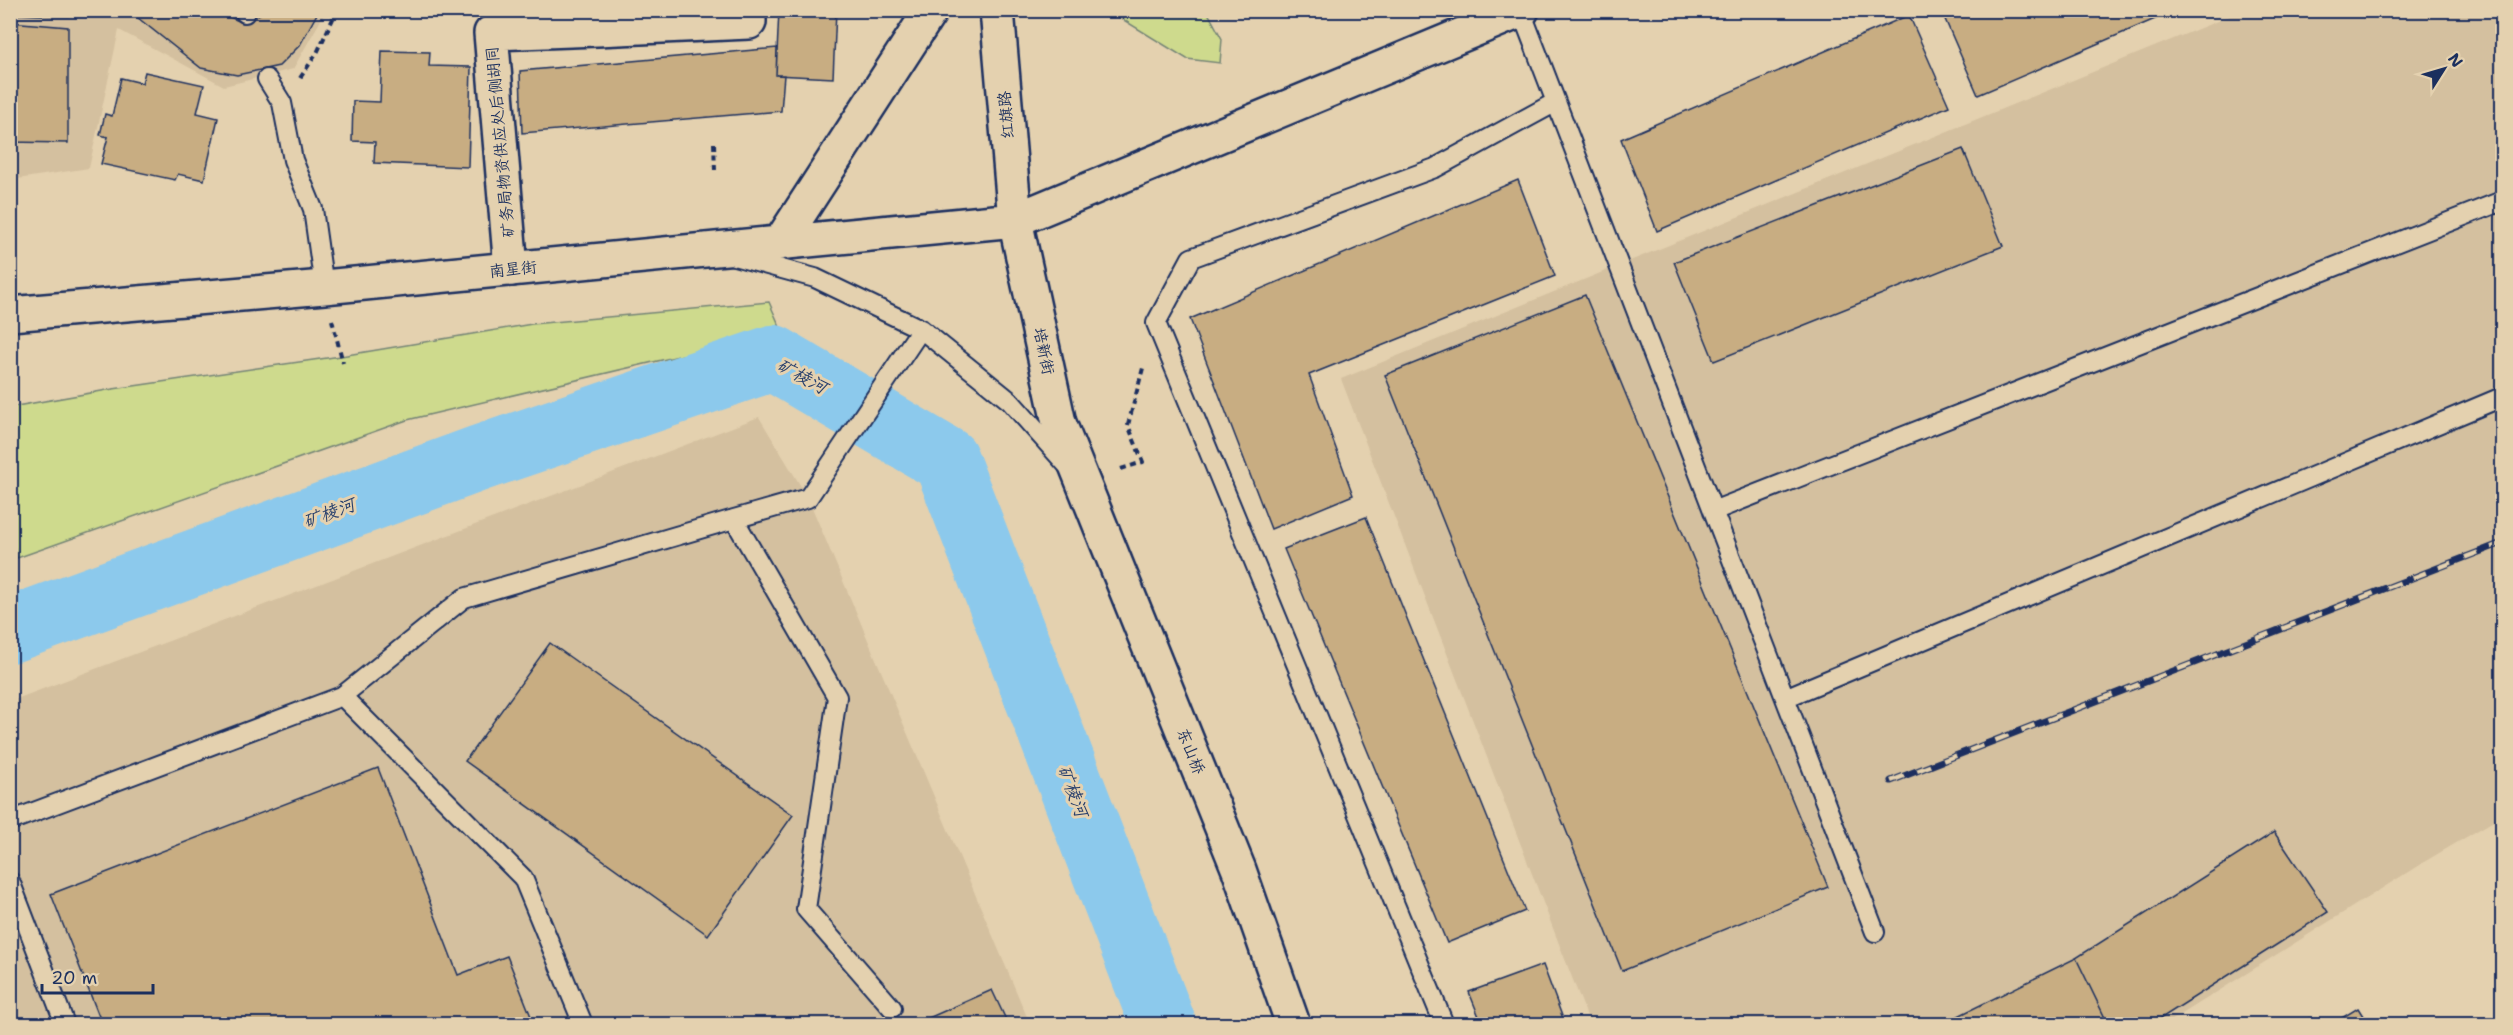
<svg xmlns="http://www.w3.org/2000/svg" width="2513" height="1035" viewBox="0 0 2513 1035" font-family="'Shantell Sans','LXGW WenKai TC',sans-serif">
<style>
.built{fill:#d4c09f}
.green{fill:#ceda8d;stroke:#748476;stroke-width:1.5}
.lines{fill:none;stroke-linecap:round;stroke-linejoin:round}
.river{stroke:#8cc9ec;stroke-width:66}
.building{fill:#c8ad82;stroke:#1b2f5e;stroke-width:1.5}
.lane-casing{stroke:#1b2f5e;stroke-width:22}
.street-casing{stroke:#1b2f5e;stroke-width:38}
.secondary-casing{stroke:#1b2f5e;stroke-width:38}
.path{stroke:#1b2f5e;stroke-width:4;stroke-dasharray:6 4.5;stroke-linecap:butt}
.lane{stroke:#e4d1af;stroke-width:18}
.street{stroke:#e4d1af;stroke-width:33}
.secondary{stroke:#e4d1af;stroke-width:33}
.rail-casing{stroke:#1b2f5e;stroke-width:7}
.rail{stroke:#e4d1af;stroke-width:4.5;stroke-dasharray:14;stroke-linecap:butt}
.labels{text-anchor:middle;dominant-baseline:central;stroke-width:6;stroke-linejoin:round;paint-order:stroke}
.street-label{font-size:16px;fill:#1b2f5e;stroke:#e4d1af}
.water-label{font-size:18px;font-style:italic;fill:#263e6c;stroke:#e4d1af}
</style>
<rect width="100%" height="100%" fill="#e4d1af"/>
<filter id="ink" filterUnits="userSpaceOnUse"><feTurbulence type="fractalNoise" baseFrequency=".0167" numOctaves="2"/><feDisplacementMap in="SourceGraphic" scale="12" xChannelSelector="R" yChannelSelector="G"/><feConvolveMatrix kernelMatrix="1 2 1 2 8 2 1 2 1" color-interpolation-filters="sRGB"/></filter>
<g filter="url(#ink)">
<path class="built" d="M10 11H326L293 69 224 86 119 30 89 168 11 180Z
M2242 11H2502V816L2424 862 2166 1024H1590L1341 379Z
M759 417 808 498 1030 1024H11V701Z"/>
<path class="green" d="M1109 11H1207L1222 39 1220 63 1187 59Z
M769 302 783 334 751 339 407 420 17 558 10 527 11 407 113 389 341 356 532 324Z"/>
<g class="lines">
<path class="river" d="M10 630 480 458 773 358 946 460 1163 1024"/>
</g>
<path class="building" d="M15 10H69V16L16 14Z
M128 10H214L243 23 267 10H319L300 45 279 66 237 75 201 68Z
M779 10H836L833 78 776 75Z
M1941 10H2176L1978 95Z
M1909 15 1949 106 1657 231 1621 139Z
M10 22 68 27V143L10 142Z
M777 48 776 75H784L781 111 522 133 520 71Z
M382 51 430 52 429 66 471 67 468 167 374 163 375 142 352 141 353 101 380 102Z
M145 72 204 85 197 113 218 118 204 180 178 174 175 180 101 164 108 137 100 135 105 114 112 116 121 78 142 83Z
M1963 149 2003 246 1714 361 1674 262Z
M1518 180 1555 276 1309 375 1353 495 1271 529 1190 319Z
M1585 295 1828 887 1622 971 1385 375Z
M1366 517 1525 911 1447 943 1284 549Z
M550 643 793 815 708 935 465 761Z
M378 768 458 975 507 956 534 1024H102L51 894Z
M2274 832 2328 912 2152 1024H2108L2076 958Z
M2076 958 2108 1024H1942Z
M1543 965 1565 1024H1482L1469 992Z
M992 990 1008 1024H915Z
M2358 1008 2368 1024H2332Z
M2310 1018 2314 1024H2301Z"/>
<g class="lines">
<defs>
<path id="lane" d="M245 10V13
M1521 11 1875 932
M267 79 282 103 293 160 313 209 324 287
M734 256 815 278 921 329 1010 401 1067 465
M1713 511 2502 201
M342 696 523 878 583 1024
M1785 698 2502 397
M10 821 342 696 464 598 734 519
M10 881 65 1024
M892 1008 806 909 837 697 734 519 808 498 921 329
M1444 1024 1156 323 1191 258 1435 168 1556 102"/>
<path id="street" d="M597 29 749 22V10
M511 269 491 33 597 29V10"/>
<path id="secondary" d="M997 10 1015 220 1059 423 1239 870 1293 1024
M780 243 931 10
M10 314 324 287 1015 220 1522 10"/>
</defs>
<use href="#lane" class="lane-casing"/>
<use href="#street" class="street-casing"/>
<use href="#secondary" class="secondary-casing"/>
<path class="path" d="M300 78 317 53 337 10
M714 143 715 171
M332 320 343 363
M1121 469 1143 462 1128 425 1143 368"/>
<use href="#lane" class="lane"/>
<use href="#street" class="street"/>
<use href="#secondary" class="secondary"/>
<defs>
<path id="rail" d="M1891 781 2502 543"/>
</defs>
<use href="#rail" class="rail-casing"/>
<use href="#rail" class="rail"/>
</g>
</g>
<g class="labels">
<g class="street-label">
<text transform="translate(1006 115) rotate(-95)">红旗路</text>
<text transform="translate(500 142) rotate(-95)">矿务局物资供应处后侧胡同</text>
<text transform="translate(513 269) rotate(-6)">南星街</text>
<text transform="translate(1044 351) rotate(78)">培新街</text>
<text transform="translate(1191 751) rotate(68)">东山桥</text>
</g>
<g class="water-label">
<text transform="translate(802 376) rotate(29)">矿棱河</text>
<text transform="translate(329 513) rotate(-20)">矿棱河</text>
<text transform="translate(1073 791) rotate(69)">矿棱河</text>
</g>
</g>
<rect width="2513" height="1035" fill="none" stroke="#e4d1af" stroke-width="36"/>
<rect x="18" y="18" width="2477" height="999" fill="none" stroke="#1b2f5e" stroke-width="2" filter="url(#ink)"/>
<g transform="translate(2444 69) rotate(53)" stroke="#e4d1af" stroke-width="4.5" paint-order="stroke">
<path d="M0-4.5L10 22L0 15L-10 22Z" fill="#1b2f5e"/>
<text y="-9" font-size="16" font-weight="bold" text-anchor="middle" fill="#1b2f5e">N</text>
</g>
<path d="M42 984v9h111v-9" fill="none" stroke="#1b2f5e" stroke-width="3"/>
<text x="51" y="984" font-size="18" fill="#1b2f5e" stroke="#e4d1af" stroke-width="4.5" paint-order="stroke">20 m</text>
</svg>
